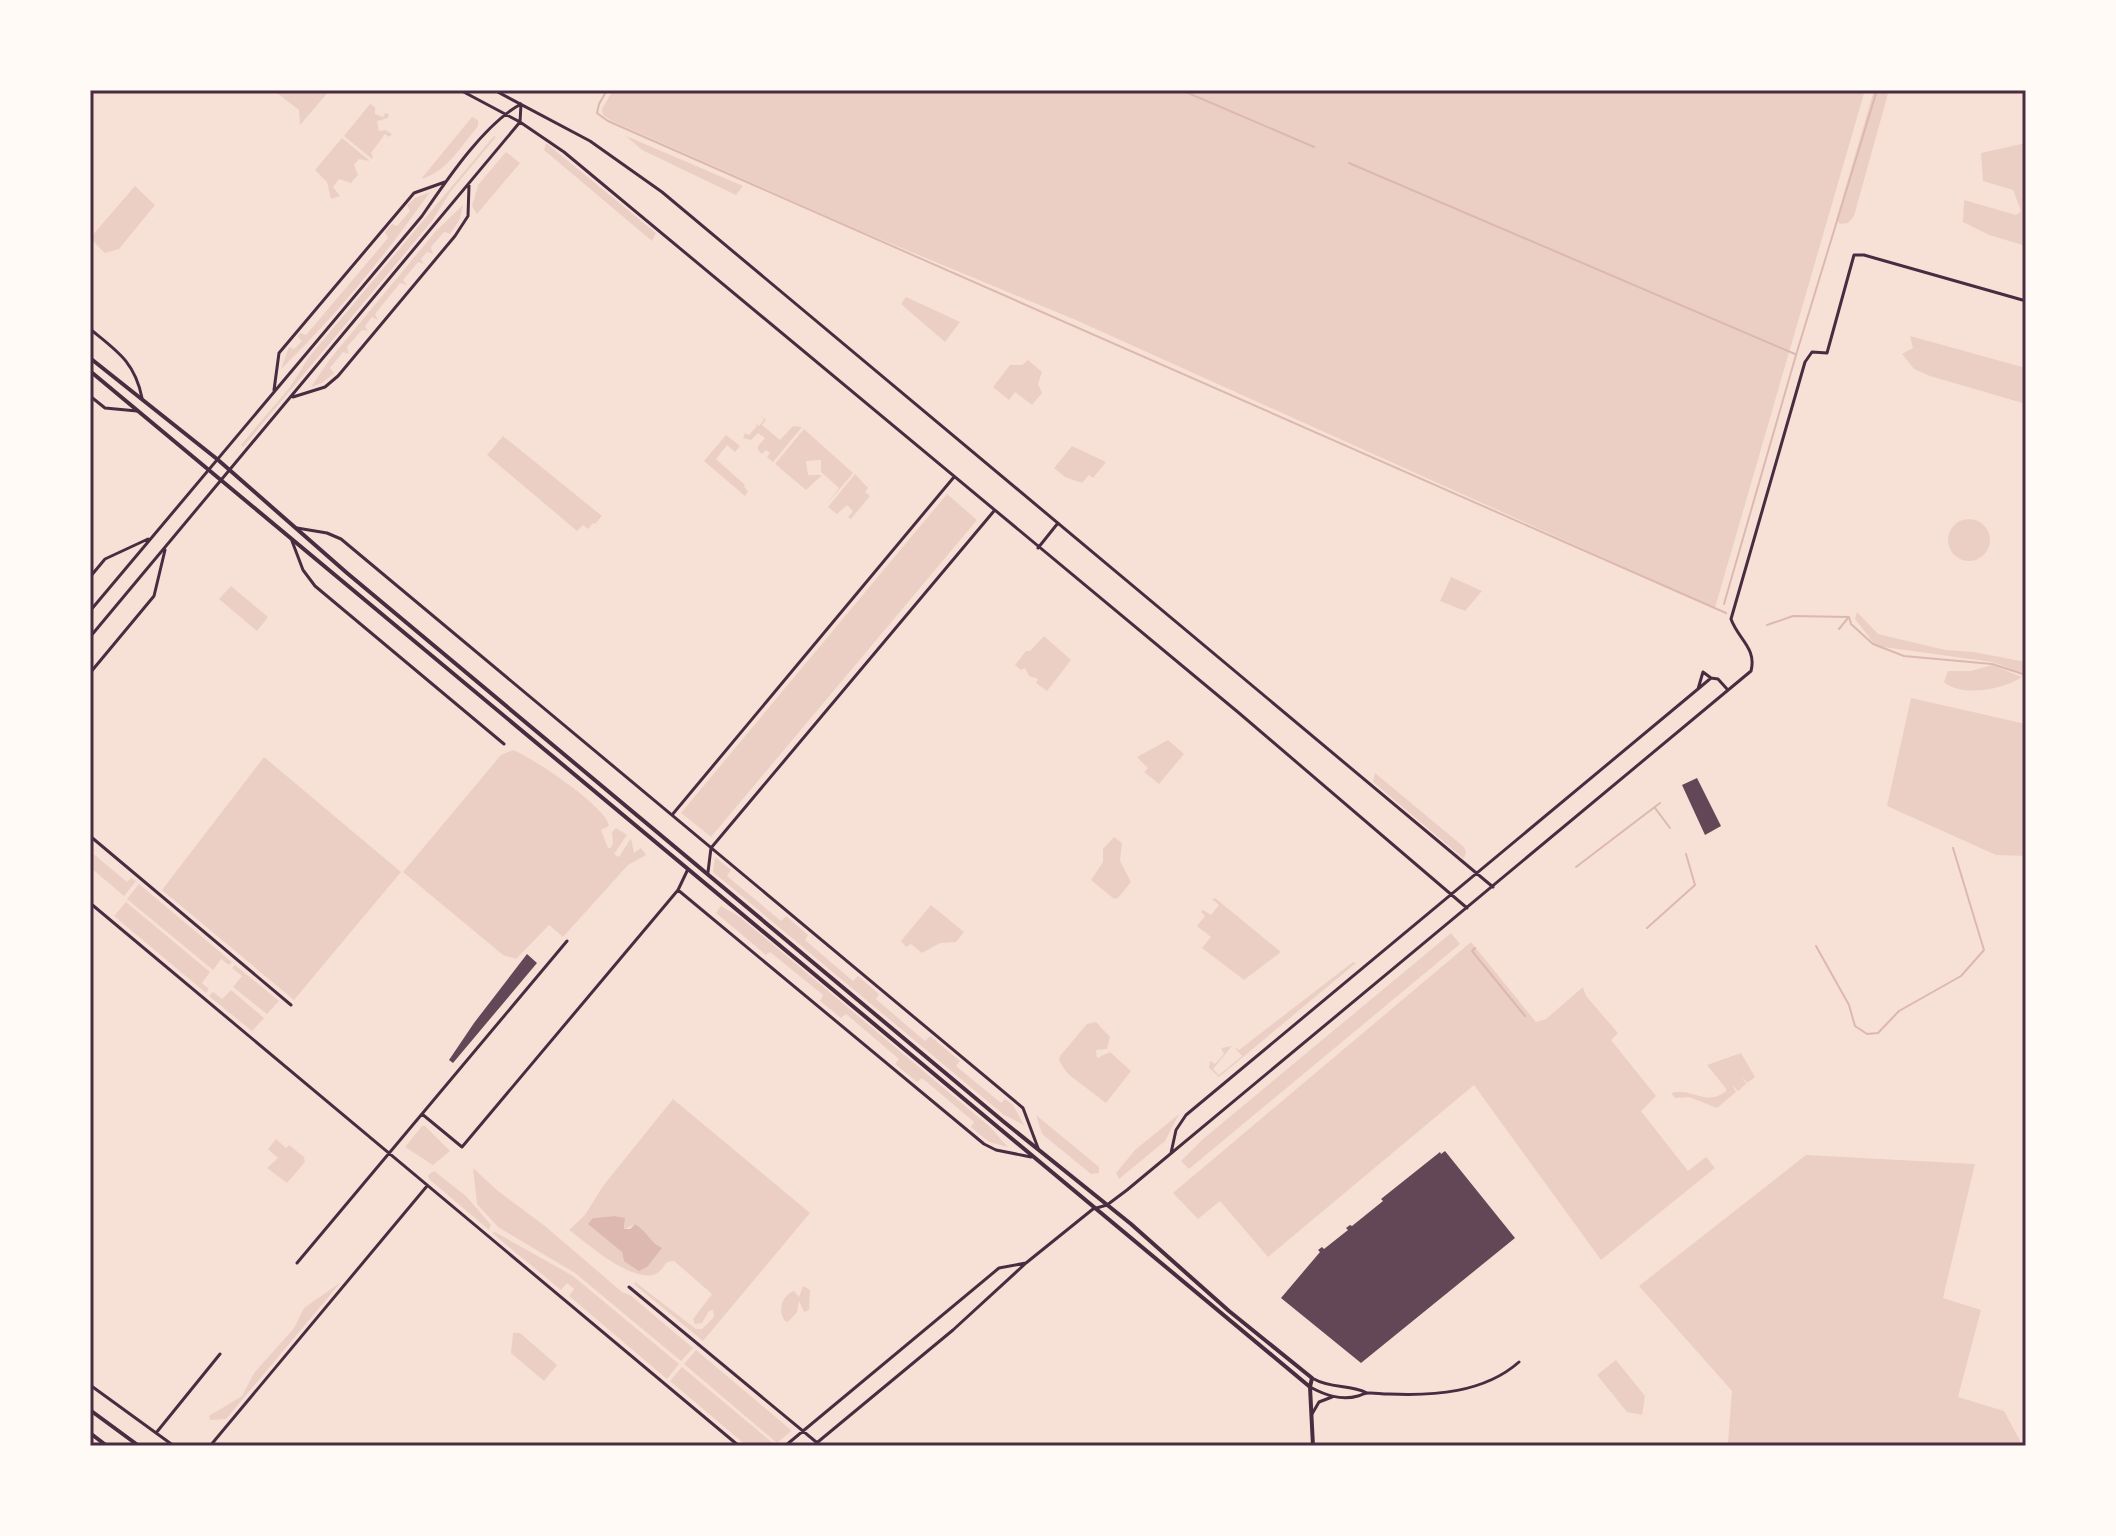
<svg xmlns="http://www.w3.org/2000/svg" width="2116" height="1536" viewBox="0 0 2116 1536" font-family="Rubik,sans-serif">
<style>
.green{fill:#ebcfc5;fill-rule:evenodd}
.water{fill:#dcb8b0}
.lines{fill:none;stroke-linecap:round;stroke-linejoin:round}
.stream{stroke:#dcb8b0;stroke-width:2}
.building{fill:#644757}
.minor{stroke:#4a2c40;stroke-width:3}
.tertiary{stroke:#4a2c40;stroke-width:4}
.neatline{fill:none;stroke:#4a2c40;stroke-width:3}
</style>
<rect width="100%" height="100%" fill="#f7e1d7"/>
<path class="green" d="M273 90H330L300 125 299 110Z
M613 90H1865L1715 608 1078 321 858 230 612 121 603 115 602 109Z
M1874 90H1889L1854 216 1848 223 1840 224 1836 220Z
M370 104 375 107V114L383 117 385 113 389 114 388 118 377 121 379 131 386 130 392 134 389 137 385 134 371 153 373 156 372 159 344 136Z
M472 117 478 120V126C462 145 446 173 421 179Z
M494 136 496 137 451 191 432 221 243 447 241 445 290 387 309 357Z
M626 136 743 186 736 195 642 150Z
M342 138 370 161 359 159 354 165 358 175 351 183 339 179 333 187 340 196 331 199 327 182 315 170Z
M546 143 656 233 652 241 544 150Z
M2026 143V246L1989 235 1963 222 1964 200 2016 215 2021 211 2013 190 1983 181 1981 153Z
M506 152 520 163 477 214 472 206 478 185Z
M135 186 155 205 119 249 105 253 90 238Z
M430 192C388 252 334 318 281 369L289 347 294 349 302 341 298 337 300 333 306 335 388 238 385 232 392 224 397 226 410 211 407 205 415 198Z
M463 205 460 219 450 234 444 232 431 247 433 254 427 252 421 259 424 264 418 262 403 280 407 285 400 283 375 314 378 320 372 317 365 326 368 331 362 330 347 347 349 354 343 352 330 368 334 373 322 383 311 387 330 359 436 231Z
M906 297 960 322 945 342 901 304Z
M1910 336 2026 368V404L1930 376 1914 369 1902 354 1913 348Z
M1028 360 1042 372 1038 384 1042 393 1032 405 1015 392 1009 400 993 387 1010 365H1022Z
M760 415 766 420 762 425 780 440 793 426 802 427 773 462 767 457 770 453 766 450 762 454 758 450V446L765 438 758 433 751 440 743 438 745 433 749 435 757 426 754 422 759 426 764 420Z
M804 429 853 473 826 505 839 488 821 472V460L806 461 808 475H822L806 490 775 464Z
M726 435 740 446 735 452 727 445 716 459 745 485 744 487 748 491 745 496 704 461Z
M503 436 602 516 595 524 593 523 588 529 583 525 577 531 487 455Z
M1072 446 1106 462 1093 478 1089 475 1082 483 1065 477 1054 468Z
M855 474 868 488 865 492 870 496 851 519 848 517 853 511 847 505 837 514 828 507Z
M947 494 977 520 711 837 681 813Z
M1948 540a21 21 0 1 1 42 0a21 21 0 1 1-42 0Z
M1451 577 1482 591 1465 611 1440 601Z
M231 586 268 617 257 631 219 599Z
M1857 612 1878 634 1945 650 1974 652 2026 662V674L1992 662 1876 646 1855 619Z
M1044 636 1071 660 1047 691 1036 683 1038 679 1029 676 1025 668 1021 670 1015 665 1026 651H1030Z
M1992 665 2022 677C2005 689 1962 698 1944 682L1948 671H1971Z
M1911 698 2026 724V856L1996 855 1887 806Z
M1168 740 1184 754 1159 784 1144 772 1148 768 1137 757Z
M513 750C533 758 607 807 609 826L601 830 608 848H610L613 844 612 832 616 828 627 835 614 854 619 857 631 838 634 853 641 848 646 855 628 865 563 937 549 925 516 959 503 955 403 872 501 755Z
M264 757 401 872 294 1000 162 890Z
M1375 773 1464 847 1466 852 1464 859 1373 782Z
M1114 837 1122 843 1120 861 1131 882 1118 898 1114 899 1091 880 1103 862V849Z
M90 851 127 882 131 878 136 881 124 896 90 867Z
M715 857 731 870 727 876 781 921 786 916 808 935 805 940 853 981 858 976 879 994 876 999 925 1041 930 1036 960 1061 956 1066 1001 1103 1005 1099 1013 1105 1024 1125 1004 1115 713 872Z
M139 884 232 962 229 965 221 959 213 970 127 899Z
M1215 898 1281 952 1244 980 1202 948 1211 937 1197 926 1205 916 1201 912 1203 910 1211 915 1219 905 1212 899Z
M126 902 210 972 202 983 209 989 206 993 114 916Z
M931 905 964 932 956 942 940 943 922 953 911 944 906 947 901 941Z
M721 906 740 917 989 1126 1008 1147 989 1142 971 1127 974 1122 922 1078 917 1082 895 1064 899 1059 846 1014 841 1018 820 1001 823 995 770 952 766 955 716 913Z
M1451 933 1460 944 1189 1169 1181 1161 1203 1139Z
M1471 942 1536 1022 1546 1019 1583 987 1586 996 1618 1033 1611 1040 1656 1096 1641 1111 1688 1171 1706 1157 1715 1168 1601 1260 1474 1085 1268 1257 1220 1201 1198 1219 1173 1193Z
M1353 962 1356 963 1219 1077 1209 1068 1210 1061 1215 1064 1224 1054 1221 1048 1232 1046 1213 1069 1219 1075 1242 1056 1234 1047 1239 1050Z
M235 965 279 1001 267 1014 233 987 242 976 232 968Z
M231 990 264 1018 252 1031 209 996 213 992 222 999Z
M1096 1022 1110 1037 1107 1049 1096 1050 1097 1058 1110 1052 1131 1071 1106 1103 1068 1074 1059 1061 1060 1056 1087 1024Z
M1741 1053 1755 1077 1747 1083 1742 1077 1746 1084 1738 1091 1732 1085 1736 1092 1717 1108 1689 1097 1675 1098 1671 1093C1692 1087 1708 1108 1727 1090L1707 1065Z
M673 1099 810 1213 703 1341 634 1284 635 1282 696 1329H702L714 1317 713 1310 709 1311 702 1323 695 1324 693 1319 712 1294 674 1261 667 1262C663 1267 660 1273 653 1275 628 1280 588 1244 569 1230L585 1215 603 1186ZM615 1216 625 1218 624 1230 635 1224 641 1228 652 1244 624 1261 622 1252 589 1224 593 1218Z
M1179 1114 1165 1141 1119 1179 1116 1173 1135 1150Z
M1036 1115 1099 1167V1173L1091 1174 1042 1134Z
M422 1126H425L450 1151 433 1165 405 1147Z
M276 1139 286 1148 289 1145 304 1157 305 1162 287 1183 267 1168 278 1158 268 1149Z
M1806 1155 1975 1164 1943 1298 1981 1310 1958 1397 2004 1411 2023 1446H1730L1728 1443 1732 1391 1639 1286Z
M473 1168 498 1191 545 1226 622 1292 630 1295 693 1348 681 1361 575 1273 498 1227 477 1204Z
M434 1171 466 1196 491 1225 489 1230 429 1179 428 1175Z
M495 1232 573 1276 679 1364 667 1379 569 1296 574 1289 567 1283 561 1290 492 1233Z
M341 1282 226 1419 210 1420 209 1416 242 1396 254 1373 294 1328 304 1308Z
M803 1286 810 1290 809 1310 804 1312 799 1301 797 1312 788 1322 785 1321C777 1311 782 1295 794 1291L799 1297Z
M513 1333H520L557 1365 544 1381 511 1353Z
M696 1350 791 1430 790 1432 777 1443 684 1364Z
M1616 1360 1645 1396 1642 1415 1627 1412 1597 1375Z
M682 1367 775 1445 747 1446 670 1381Z"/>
<path class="water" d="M615 1216 625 1218 624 1229H630L635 1224C647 1231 650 1243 662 1248L647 1267 639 1271 624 1261 622 1252 588 1224 593 1218Z"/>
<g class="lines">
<path class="stream" d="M607 90 599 104 597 113 608 121 1726 613
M1181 90 1314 147
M1349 163 1795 354
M1724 604 1796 355 1877 90
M1767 625 1793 616 1849 617 1851 624 1873 644 1904 656 1992 664 2026 675
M1839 629 1848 618
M1655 808 1670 828
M1576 867 1660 803
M1647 928 1695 885 1686 854
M1816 946 1849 1005 1855 1026 1867 1034 1878 1033 1899 1011 1961 976 1984 950 1953 848
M1475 948 1472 951 1525 1016"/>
</g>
<path class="building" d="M1697 778 1721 826 1705 835 1682 785Z
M527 954 537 963 453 1063 449 1060 474 1023Z
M1445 1151 1515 1238 1361 1363 1281 1298 1320 1252 1318 1250 1322 1247 1324 1249 1348 1230 1346 1228 1350 1225 1352 1226 1383 1201 1381 1199 1440 1152 1441 1154Z"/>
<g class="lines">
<path class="minor" d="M460 90 520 122 564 152 1239 713 1467 908
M494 90 590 141 662 192 1493 887
M90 329C117 351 135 362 142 398
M274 390 279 353 414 193 445 182
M90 396 105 408 137 411
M293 397 325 387 338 376 455 236 468 216 469 185
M297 528 327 533 341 539 1023 1108 1038 1148
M292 541 303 570 315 586 504 744
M1038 548 1058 523
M90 577 105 559 148 539
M90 611 422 216C446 181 484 124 521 104
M90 637 520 122 521 104
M90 673 154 596 165 550
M1698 689 1711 678
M672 815 954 477
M90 836 291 1005
M711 848 994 511
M708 872 711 848
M678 890 984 1144 996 1150 1031 1157
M90 903 739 1446
M422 1114 462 1147 678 890 688 869
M1171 1153 1176 1130 1186 1115 1698 689 1703 672 1711 678 1718 679 1727 689
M297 1263 567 941
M629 1287 821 1446
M1314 1379C1331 1389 1350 1384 1367 1393
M90 1385 174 1446
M1310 1387C1325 1395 1341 1401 1358 1396 1365 1394 1362 1393 1370 1393 1376 1393 1382 1394 1389 1394 1433 1396 1484 1393 1519 1362
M1312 1414 1319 1402 1332 1397
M156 1433 220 1354
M210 1446 427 1186
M785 1446 999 1268 1026 1263
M813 1446 953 1330 1026 1263 1093 1209 1107 1205 1127 1190 1751 671C1757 648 1738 639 1731 619L1805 362 1812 352 1827 353 1854 255H1864L2026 301"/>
<path class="tertiary" d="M90 358 217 459 347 573 1004 1122 1131 1224 1229 1311 1312 1378 1310 1387 1313 1446
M90 371 1310 1387
M90 1410 139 1446
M90 1433 107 1446"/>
</g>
<rect width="2116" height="1536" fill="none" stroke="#fffaf5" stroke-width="184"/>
<rect x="92" y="92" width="1932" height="1352" class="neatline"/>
</svg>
